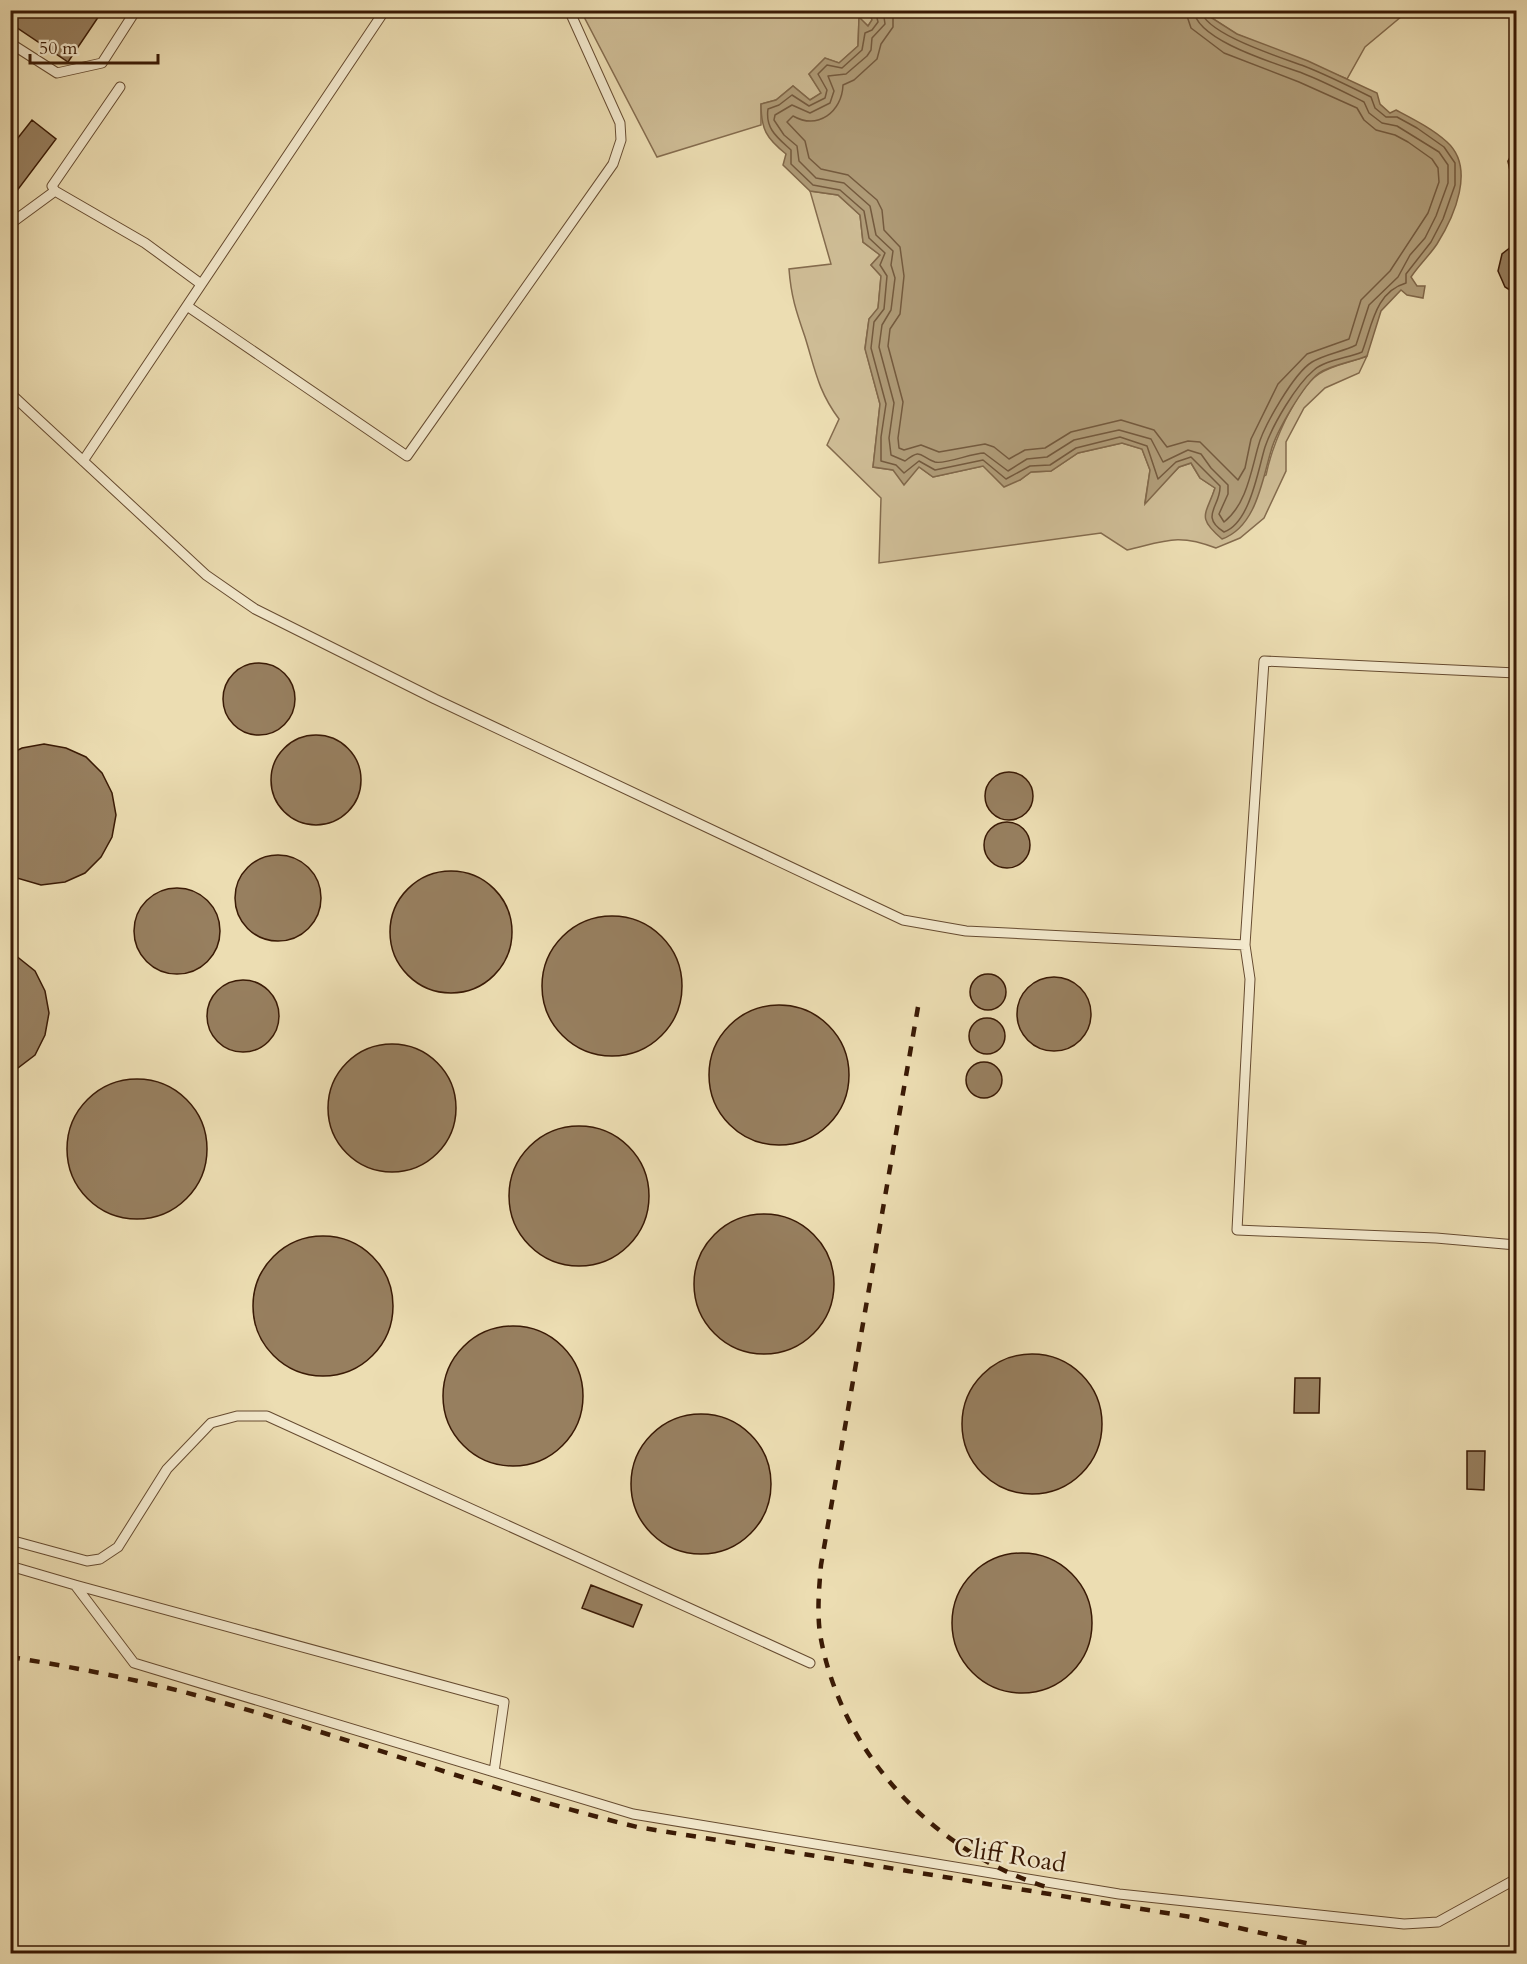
<svg xmlns="http://www.w3.org/2000/svg" width="1527" height="1964" viewBox="0 0 1527 1964" font-family="Cardo,serif">
<style>
.green{fill:#cebc95;stroke:#846b4d;stroke-width:1.5}
.water{fill:#af9b77;stroke:#806749;stroke-width:1.5}
.lines{fill:none;stroke-linecap:round;stroke-linejoin:round}
.shore{stroke:#745a3e;stroke-width:1.5}
.building{fill:#977f5f;stroke:#3a1a05;stroke-width:1.5}
.service-casing{stroke:#664b30;stroke-width:11}
.service{stroke:#f3e9cd;stroke-width:9}
.rail{stroke:#3a1a05;stroke-width:4.5;stroke-dasharray:10 10;stroke-linecap:butt}
.labels{text-anchor:middle;dominant-baseline:central;stroke-width:4.5;stroke-linejoin:round;paint-order:stroke}
.street-label{font-size:26px;fill:#3a1a05;stroke:#f3e9cd}
</style>
<rect width="100%" height="100%" fill="#ecddb2"/>
<filter id="stains"><feTurbulence type="fractalNoise" baseFrequency=".00333" numOctaves="4"/><feColorMatrix values="0 0 0 0 .2 0 0 0 0 .09 0 0 0 0 .02 0 0 0 .5 -.17"/></filter>
<radialGradient id="worn" r=".72"><stop offset=".6" stop-color="#630" stop-opacity="0"/><stop offset="1" stop-color="#630" stop-opacity=".3"/></radialGradient>
<path class="green" d="M869 10 872 20 868 26 859 18 858 46 839 63 825 58 809 74 822 93 810 100 793 86 776 100 761 104V125L657 157 581 11Z
M1201 11H1408L1365 47 1347 79 1236 34Z
M810 191 838 195 860 215 863 242 880 255 871 265 881 276 878 309 869 319 865 348 880 404 873 467 893 470 919 467 933 477 983 466 1020 480 1031 472 1051 471 1078 453 1122 443 1142 449 1150 470 1145 502 1179 467 1191 463 1200 478 1215 488 1210 504 1266 475C1272 446 1294 391 1319 374 1331 365 1352 362 1367 356L1359 373 1325 388 1304 408 1286 442V471L1264 518 1240 538 1216 548C1178 533 1165 541 1127 550L1101 533 879 563 881 498 827 445 839 419C818 391 815 369 805 337 796 311 791 296 789 269L831 264Z"/>
<path class="water" d="M869 11H1201L1237 34 1308 61 1377 93 1380 104 1390 113 1396 110C1413 119 1433 129 1447 142 1476 168 1454 217 1437 244 1429 256 1419 265 1411 277L1417 286H1425L1423 298 1407 295 1401 290 1381 311 1367 356C1352 362 1331 365 1319 373 1304 384 1276 432 1271 451 1262 481 1256 527 1222 539 1196 517 1206 515 1215 488L1200 478 1191 463 1179 467 1145 504 1150 470 1142 449 1122 443 1078 453 1051 471 1031 472 1020 480 1004 487 983 466 933 477 919 467 904 485 893 470 873 467 880 404 865 349 869 319 878 308 881 276 871 265 880 255 863 242 860 215 838 195 810 191 783 165 786 154C766 138 761 129 761 104L776 100 793 86 810 100 821 93 809 74 825 58 839 63 858 46 859 17 868 26 872 20Z"/>
<g class="lines">
<path class="shore" d="M875 10 878 22 872 30 865 33 862 50 842 68 827 65 818 74 827 90 825 98 809 106 792 95 779 105 768 109C765 129 778 138 791 150V164L813 185 840 190 864 211 869 238 885 253 880 265 887 276 884 309 874 322 871 348 886 404 881 437V461L896 465 904 473 919 461 935 470 983 460 1006 479 1030 466 1050 465 1076 448 1120 437 1147 446 1158 479 1176 462 1191 457 1220 486C1221 506 1199 516 1224 532 1250 523 1258 470 1265 447 1273 424 1296 385 1314 370 1325 360 1348 358 1362 352 1372 326 1375 292 1406 283V274L1431 242 1443 219 1455 185V163L1444 147 1417 128 1397 117H1386L1375 108 1371 97C1349 86 1327 75 1304 66 1283 58 1204 34 1201 10
M883 10 885 24 872 38 871 50 867 56 846 74 828 76 834 91 830 103 810 113 792 105 775 115 774 120 784 135 797 146 799 161 816 178 844 183 870 206 876 235 893 251 891 265 895 278 891 310 882 325 879 347 894 403 889 438 891 455 905 461C922 448 919 456 935 462 944 465 972 453 984 453L1008 471 1027 459 1047 457 1074 440 1119 430 1151 439 1163 462 1188 450 1201 454 1211 468 1228 485V494L1219 514 1224 522C1246 505 1251 472 1258 447 1263 427 1294 373 1312 362 1325 354 1342 352 1356 345L1369 305 1398 277 1410 255 1425 238 1436 216 1448 183V165L1439 152 1397 126 1382 123 1369 113 1364 102C1344 92 1323 81 1302 73 1277 64 1195 40 1194 10
M893 10V27L881 44 877 59 854 80 843 85C842 112 818 130 793 116L787 122 805 141 809 158 821 169 848 175 877 200 882 210 884 230 900 247 904 276 900 314 890 329 888 346 903 402 898 438 899 448 904 450 921 445 939 452 985 444 994 447 1009 459 1025 450 1045 448 1071 432 1121 420 1154 430 1167 447 1188 441 1200 442 1238 480 1245 468 1251 439 1278 384 1307 354 1349 339 1361 300 1390 271 1428 213 1439 182 1438 168 1432 159 1408 142 1395 135 1376 130 1364 120 1357 108 1299 82 1224 53 1191 28 1185 10"/>
</g>
<path class="building" d="M10 10H103L68 62 10 23Z
M32 120 56 139 13 196 10 148Z
M1516 146V183L1511 176 1508 161Z
M1516 243V242V294L1505 287 1498 271 1502 254Z
M223 699a36 36 0 1 1 72 0a36 36 0 1 1-72 0Z
M271 780a45 45 0 1 1 90 0a45 45 0 1 1-90 0Z
M44 744 66 748 86 757 102 773 112 793 116 815 112 837 101 857 85 873 65 882 41 885 10 876V754L22 748Z
M985 796a24 24 0 1 1 48 0a24 24 0 1 1-48 0Z
M984 845a23 23 0 1 1 46 0a23 23 0 1 1-46 0Z
M235 898a43 43 0 1 1 86 0a43 43 0 1 1-86 0Z
M390 932a61 61 0 1 1 122 0a61 61 0 1 1-122 0Z
M134 931a43 43 0 1 1 86 0a43 43 0 1 1-86 0Z
M542 986a70 70 0 1 1 140 0a70 70 0 1 1-140 0Z
M10 951 35 971 45 991 49 1013 45 1035 35 1055 10 1074Z
M970 992a18 18 0 1 1 36 0a18 18 0 1 1-36 0Z
M1017 1014a37 37 0 1 1 74 0a37 37 0 1 1-74 0Z
M207 1016a36 36 0 1 1 72 0a36 36 0 1 1-72 0Z
M709 1075a70 70 0 1 1 140 0a70 70 0 1 1-140 0Z
M969 1036a18 18 0 1 1 36 0a18 18 0 1 1-36 0Z
M328 1108a64 64 0 1 1 128 0a64 64 0 1 1-128 0Z
M966 1080a18 18 0 1 1 36 0a18 18 0 1 1-36 0Z
M67 1149a70 70 0 1 1 140 0a70 70 0 1 1-140 0Z
M509 1196a70 70 0 1 1 140 0a70 70 0 1 1-140 0Z
M694 1284a70 70 0 1 1 140 0a70 70 0 1 1-140 0Z
M253 1306a70 70 0 1 1 140 0a70 70 0 1 1-140 0Z
M443 1396a70 70 0 1 1 140 0a70 70 0 1 1-140 0Z
M962 1424a70 70 0 1 1 140 0a70 70 0 1 1-140 0Z
M1295 1378H1320L1319 1413H1294Z
M631 1484a70 70 0 1 1 140 0a70 70 0 1 1-140 0Z
M1467 1451H1485L1484 1490 1467 1489Z
M952 1623a70 70 0 1 1 140 0a70 70 0 1 1-140 0Z
M591 1585 642 1605 633 1627 582 1608Z"/>
<g class="lines">
<defs>
<path id="service" d="M10 43 57 73 102 63 136 10
M120 87 52 186 55 191 145 243 201 284
M10 224 55 191
M187 306 407 456 613 164 621 140 620 123 569 10
M10 393 206 575 255 609 435 699 903 920 966 931 1245 945 1264 661 1516 673
M83 461 385 10
M1245 945 1250 979 1237 1230 1436 1238 1516 1245
M10 1540 87 1561 100 1559 118 1547 167 1469 211 1423 237 1416H267L810 1663
M10 1566 75 1585 134 1663 633 1814 1119 1894 1404 1924 1438 1922 1516 1879
M75 1585 504 1702 494 1772
M10 1952 270 1954"/>
</defs>
<use href="#service" class="service-casing"/>
<use href="#service" class="service"/>
<path class="rail" d="M918 1007 821 1565C819 1588 817 1611 820 1634 841 1755 936 1855 1053 1889
M10 1657C67 1666 124 1677 180 1691 333 1731 482 1789 637 1827L1191 1917 1314 1945"/>
</g>
<g class="labels">
<g class="street-label">
<text transform="translate(1010 1855) rotate(9)">Cliff Road</text>
</g>
</g>
<rect width="1527" height="1964" fill="none" stroke="#ecddb2" stroke-width="36"/>
<rect x="12" y="12" width="1503" height="1940" fill="none" stroke="#3a1a05" stroke-width="3"/>
<rect x="18" y="18" width="1491" height="1928" fill="none" stroke="#3a1a05" stroke-width="1.5"/>
<path d="M30 54v9h128v-9" fill="none" stroke="#3a1a05" stroke-width="3"/>
<text x="39" y="54" font-size="18" fill="#3a1a05" stroke="#f3e9cd" stroke-width="4.5" paint-order="stroke">50 m</text>
<rect width="100%" height="100%" filter="url(#stains)"/>
<rect width="100%" height="100%" fill="url(#worn)"/>
</svg>
